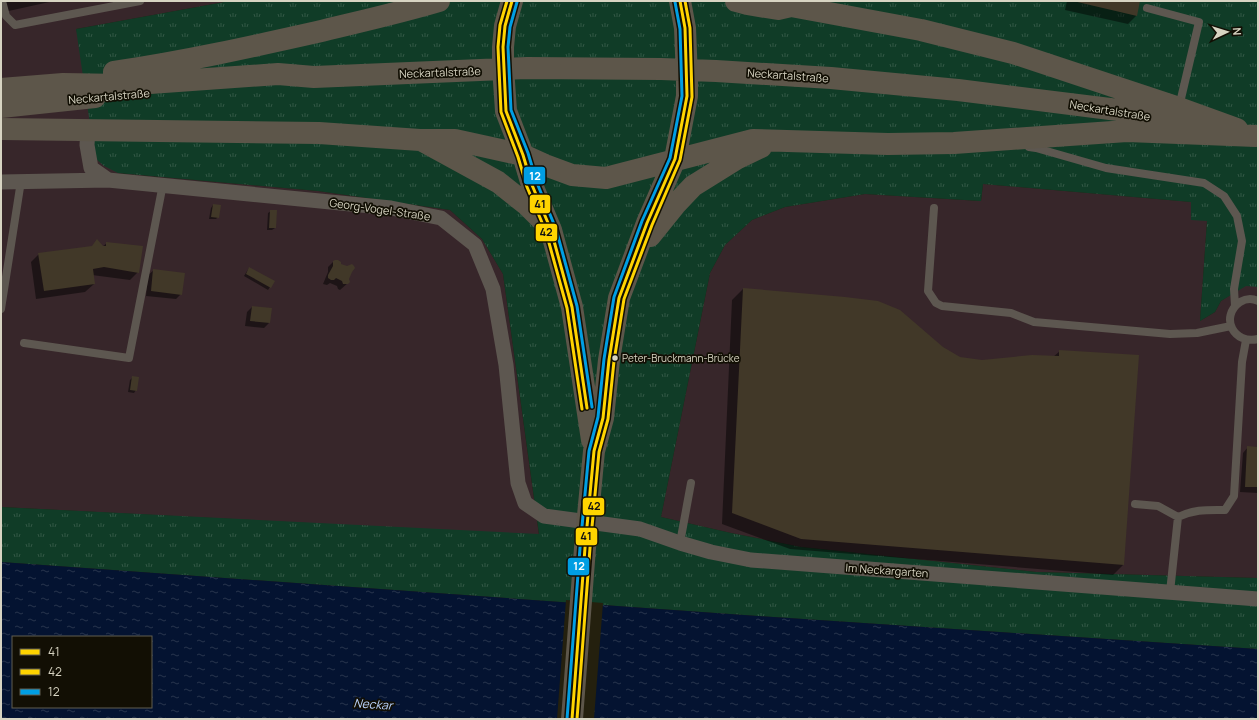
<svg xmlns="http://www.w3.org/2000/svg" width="1259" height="720" viewBox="0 0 1259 720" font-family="Manrope,sans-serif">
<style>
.commercial{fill:#37262a}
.grass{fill:url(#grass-tufts)}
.water{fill:url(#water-ripples);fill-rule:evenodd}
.pier{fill:#24200e}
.shadow{fill:#0007}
.building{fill:#413828}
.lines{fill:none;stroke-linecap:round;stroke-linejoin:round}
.service{stroke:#5d5750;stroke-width:8}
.minor{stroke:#5d5750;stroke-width:15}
.primary{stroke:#5d564a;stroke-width:22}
.bus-1-casing{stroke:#120f04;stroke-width:6}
.bus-2-casing{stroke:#120f04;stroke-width:6}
.bus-3-casing{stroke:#120f04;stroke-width:6}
.bus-1{stroke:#ffd400;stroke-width:3}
.bus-2{stroke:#ffd400;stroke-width:3}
.bus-3{stroke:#009ee3;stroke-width:3}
.bus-dot{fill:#d7d4c2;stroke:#120f04;stroke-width:1.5}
.labels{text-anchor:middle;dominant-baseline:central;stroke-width:3.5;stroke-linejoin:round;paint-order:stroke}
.bus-label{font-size:10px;fill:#d7d4c2;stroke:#120f04;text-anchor:start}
.street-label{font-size:11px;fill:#d7d4c2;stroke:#120f04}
.water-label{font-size:12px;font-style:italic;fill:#b9d2fb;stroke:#120f04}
.line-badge{stroke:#120f04;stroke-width:1.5}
.badge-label{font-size:11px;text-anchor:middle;font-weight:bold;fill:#fff}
.pale-badge-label{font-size:11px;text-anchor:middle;font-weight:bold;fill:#111}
</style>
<defs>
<pattern id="grass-tufts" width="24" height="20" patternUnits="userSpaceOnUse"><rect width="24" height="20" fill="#103c27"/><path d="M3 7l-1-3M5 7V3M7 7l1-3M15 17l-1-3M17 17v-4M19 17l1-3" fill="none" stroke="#325745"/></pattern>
<pattern id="water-ripples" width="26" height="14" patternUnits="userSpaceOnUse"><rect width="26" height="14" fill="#041331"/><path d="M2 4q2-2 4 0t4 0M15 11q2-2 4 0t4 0" fill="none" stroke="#28344d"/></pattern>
</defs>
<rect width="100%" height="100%" fill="#24200e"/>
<path class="commercial" d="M1 1H230L76 29 118 173 318 191 450 210 482 239 503 274 539 535 1 507Z
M983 184 1192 202 1207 221 1200 321 1215 312 1221 301 1246 285 1258 287V578L1036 572 801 547 731 533 661 517 710 273 725 245 752 220 785 207 865 194 981 201Z"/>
<path class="grass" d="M230 1H1258V287L1246 286 1221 301 1215 312 1200 321 1207 221 1191 220V202L983 184 981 201 865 194 785 207 752 220 725 245 710 273 661 517 731 533 801 547 1036 572 1258 578V649L758 616 1 562V507L539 534 503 274 482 239 450 210 318 191 118 173 104 166 95 158 76 29Z"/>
<path class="water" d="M1 562 758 616 1258 649V719H1ZM13 637H151V707H13Z"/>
<path class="pier" d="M566 600 603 603 594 719H557Z"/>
<path class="shadow" d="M2 1H54L4 12Z
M1067 1H1139L1136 16 1128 24 1065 10Z
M213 205 218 217 216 219H209L211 208Z
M271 211 275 228 272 230H267L268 213Z
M107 243 138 272 130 280 92 275 94 284 85 292 36 299 31 262 39 254 102 247Z
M333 262 348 279 349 282 340 290 338 289 337 286 330 283 327 285 323 284 328 272V267Z
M249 268 270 287 268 290 244 276Z
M154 270 181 294 176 299 146 296 148 275Z
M743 289 942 348 959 358 982 361 1053 357 1060 351 1123 565 1113 575 790 549 722 524 732 300Z
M252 307 270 309 269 323 264 328 245 326 247 312Z
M133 377 136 390 134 393 128 392 130 380Z
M1248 447 1258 448V493L1240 492 1243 453Z"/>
<path class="building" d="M1073 1H1140L1137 16Z
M213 204 221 205 219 218 211 217Z
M270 210H277L276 228H269Z
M97 239 103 246H106V242L143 246 139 273 104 267 93 269 95 284 44 291 38 253 92 246Z
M335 260H338L341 262V264L347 266 352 264 354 266 355 268 352 272 349 279 350 282 348 284H343L342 281 336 278 334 280H331L328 278V275L333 266V261Z
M249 267 275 281 271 288 246 274Z
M153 269 185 273 182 295 151 291Z
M743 288 845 297 878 301 900 310 943 347 960 357 982 360 1032 355 1059 356V350L1139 355 1124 565 801 539 732 513Z
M252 306 272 308 270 323 250 321Z
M132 376 139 377 137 391 130 390Z
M1247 446 1258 447V487H1245Z"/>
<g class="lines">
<path class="service" d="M2 1 6 16 15 25 140 1
M1147 8 1199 22 1179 107
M1029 147 1036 148 1106 168 1204 183 1224 196 1237 216 1242 241 1234 289 1235 306
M934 208 928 291 936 303 942 306 1011 313 1034 322 1170 334 1197 333 1231 326
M1258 301C1252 298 1245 299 1240 302 1219 317 1234 345 1258 339
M1 309 21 181
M24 343 129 358 163 184
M1135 504 1158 506 1178 517
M680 543 691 483
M1170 592 1178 517C1195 509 1207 510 1225 510L1234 496 1242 362 1246 340"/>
<path class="minor" d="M88 129 87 145 91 168 108 180
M1 182 108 180 391 208 441 218 475 245 493 289 506 365 518 483 525 503 544 516 640 529 680 543 711 552 751 560 1258 599"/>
<path class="primary" d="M512 1 505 26 503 47V67L506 111 523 155 532 185 551 230 572 307 592 440
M736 1 747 4 778 9 791 6
M779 1 791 6 921 30 1013 53 1179 108 1237 129
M114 72C183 62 250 47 317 32 358 22 399 13 439 1
M1 89 63 84 122 85 278 74 314 77 527 68 661 69 716 71 831 78 958 90 1118 110 1184 122
M1 107 95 97
M1 129 319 133 420 140H455L523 155 545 165 572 175 606 178 753 140 888 144 954 143 1127 131 1256 136
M423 141 498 182 527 205 545 223
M650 236 675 205 693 186 738 158 761 147
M572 719 585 548 594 451 603 418 609 360 619 298 647 223 675 159 687 96V78L685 28 680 1"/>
<defs>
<path id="bus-1" d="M512 1 505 26 503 47 506 111 523 155 532 185 551 230 572 307 587 408
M572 719 585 548 594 451 603 418 609 360 619 298 647 223 675 159 687 96 685 28 680 1"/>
<path id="bus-2" d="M507 1 500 25 498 47 501 112 518 157 527 187 546 232 567 308 582 409
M577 719 590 548 599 452 608 419 614 361 624 299 652 225 680 160 692 97 690 28 685 1"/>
<path id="bus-3" d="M517 2 510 27 508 47 511 110 528 153 537 183 556 229 577 306 592 407
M567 719 580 548 589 451 598 417 604 359 614 297 642 221 670 158 682 96 680 29 675 2"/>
</defs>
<use href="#bus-1" class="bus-1-casing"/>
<use href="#bus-2" class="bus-2-casing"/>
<use href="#bus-3" class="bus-3-casing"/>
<use href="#bus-1" class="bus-1"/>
<use href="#bus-2" class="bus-2"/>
<use href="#bus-3" class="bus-3"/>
</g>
<circle class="bus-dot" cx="615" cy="358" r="3.5"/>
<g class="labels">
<g class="bus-label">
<text x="622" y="358">Peter-Bruckmann-Brücke</text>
</g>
<g class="street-label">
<text transform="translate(440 72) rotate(-2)">Neckartalstraße</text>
<text transform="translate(788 75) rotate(4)">Neckartalstraße</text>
<text transform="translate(109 96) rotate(-5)">Neckartalstraße</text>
<text transform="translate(1110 110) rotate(9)">Neckartalstraße</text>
<text transform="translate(380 209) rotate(8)">Georg-Vogel-Straße</text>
<text transform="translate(887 570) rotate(4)">Im Neckargarten</text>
</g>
<g class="water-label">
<text transform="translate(373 704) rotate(4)">Neckar</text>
</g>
</g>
<g class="line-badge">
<rect x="523" y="166" width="23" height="19" rx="4" fill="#009ee3"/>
<rect x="529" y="194" width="22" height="20" rx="4" fill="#ffd400"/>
<rect x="535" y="223" width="23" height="19" rx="4" fill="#ffd400"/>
<rect x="582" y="497" width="23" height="19" rx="4" fill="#ffd400"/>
<rect x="575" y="527" width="23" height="19" rx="4" fill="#ffd400"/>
<rect x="567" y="557" width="23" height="19" rx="4" fill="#009ee3"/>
</g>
<g class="badge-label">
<text x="535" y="180">12</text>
<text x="579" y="570">12</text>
</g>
<g class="pale-badge-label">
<text x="540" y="208">41</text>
<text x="546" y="236">42</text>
<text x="594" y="510">42</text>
<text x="586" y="540">41</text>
</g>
<rect width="1259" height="720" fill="none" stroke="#d7d4c2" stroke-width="4"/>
<rect x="12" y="636" width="140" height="72" fill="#120f04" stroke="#615e50"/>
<rect x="20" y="649" width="20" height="6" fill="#ffd400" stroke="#615e50"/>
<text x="48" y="656" font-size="12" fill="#d7d4c2">41</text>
<rect x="20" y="669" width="20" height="6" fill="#ffd400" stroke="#615e50"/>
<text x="48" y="676" font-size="12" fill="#d7d4c2">42</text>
<rect x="20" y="689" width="20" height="6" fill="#009ee3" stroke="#615e50"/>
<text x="48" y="696" font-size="12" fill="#d7d4c2">12</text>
<g transform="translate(1227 32) rotate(86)" stroke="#120f04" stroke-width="3" paint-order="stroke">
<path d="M0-3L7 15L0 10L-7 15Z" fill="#d7d4c2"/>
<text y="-6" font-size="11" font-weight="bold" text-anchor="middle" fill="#d7d4c2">N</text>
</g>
</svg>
